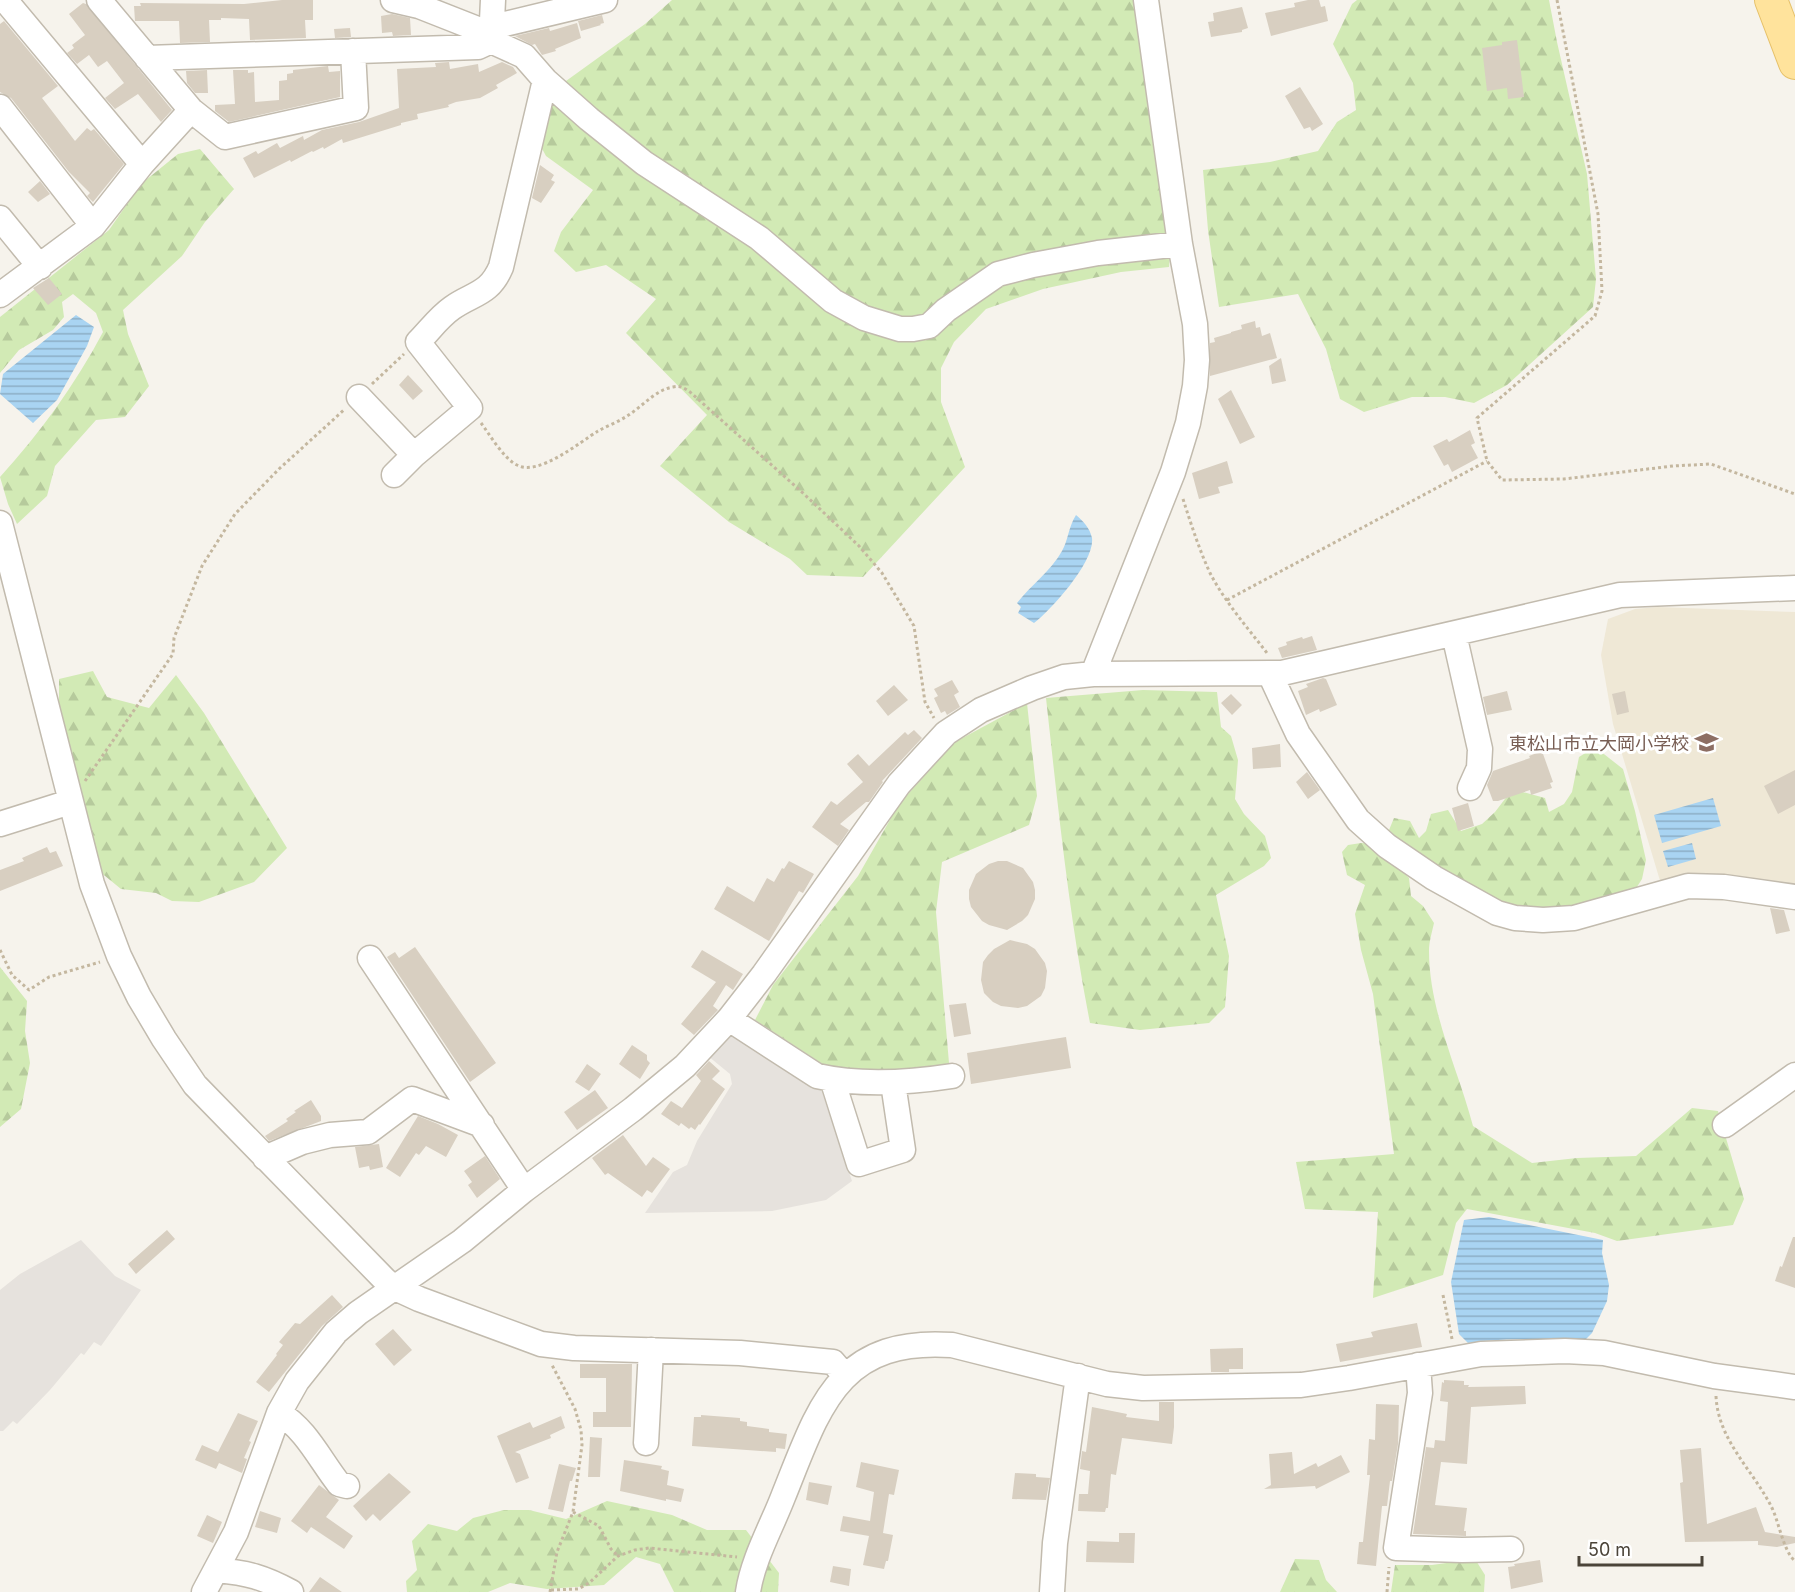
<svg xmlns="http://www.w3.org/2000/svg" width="1795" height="1592" viewBox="0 0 1795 1592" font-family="Inter,'Noto Sans JP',sans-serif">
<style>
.industrial{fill:#e6e2dd}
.education{fill:#efe8d6}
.forest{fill:url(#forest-firs)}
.water{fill:url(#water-rules)}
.building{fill:#d8cfc1}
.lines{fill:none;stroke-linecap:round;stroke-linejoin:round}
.minor-casing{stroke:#c2bbae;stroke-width:27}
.major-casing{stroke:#e6c16a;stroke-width:34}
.path{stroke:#c4b79f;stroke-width:3;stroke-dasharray:3 3;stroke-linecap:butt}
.minor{stroke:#fff;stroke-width:24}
.major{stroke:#ffe39c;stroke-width:32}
.labels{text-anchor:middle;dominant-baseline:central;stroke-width:6;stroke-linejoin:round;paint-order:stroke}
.education-label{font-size:18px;fill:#785e54;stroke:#fff;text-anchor:end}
</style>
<defs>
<pattern id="forest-firs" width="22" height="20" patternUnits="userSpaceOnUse" patternTransform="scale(1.5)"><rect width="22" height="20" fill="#d2eab5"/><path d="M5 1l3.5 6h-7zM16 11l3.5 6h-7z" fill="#b6ca9c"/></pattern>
<pattern id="water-rules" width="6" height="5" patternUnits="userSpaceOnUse" patternTransform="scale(1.5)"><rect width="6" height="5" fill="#a9d4f2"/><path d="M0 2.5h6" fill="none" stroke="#8caec5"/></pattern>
</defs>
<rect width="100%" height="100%" fill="#f6f3ec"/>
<path class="industrial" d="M732 1031 820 1086 852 1181 826 1200 772 1211 645 1213 673 1172 687 1165 697 1141 732 1084 730 1074 708 1056Z
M81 1240 115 1276 141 1290 101 1346 94 1342 84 1355 81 1353 50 1390 17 1424 13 1421 3 1431H0V1290L20 1274Z"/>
<path class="education" d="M1658 607 1795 612V890L1661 884 1613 724 1601 655 1608 619 1635 609Z"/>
<path class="forest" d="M672 0H1135L1173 224 1169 267 1121 272 1043 289 986 309 954 342 941 368V402L965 467 863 577 807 575 790 559 729 522 660 466 707 415 626 333 656 299 606 265 576 272 554 251 561 232 593 190 546 156 539 143 542 115 566 81 645 24Z
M1357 0H1549L1557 42 1587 174 1596 279 1593 307 1507 385 1474 403 1445 397H1412L1364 412 1340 399 1326 349 1298 294 1219 307 1208 230 1203 170 1270 162 1318 151 1337 122 1356 110 1353 83 1333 44 1352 4Z
M200 149 234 189 205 222 182 256 123 310 128 334 149 386 125 417 96 420 55 466 47 496 17 524 8 504 0 477C40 433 75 385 103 332L96 313 73 294 62 302 64 317 53 330 19 350 0 373V317L109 230 141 184 178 154Z
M93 671 107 697 149 708 176 675 204 713 287 848 254 882 199 902 172 901 156 893 121 889 99 871 59 715V679Z
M1143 690 1217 692 1221 727 1231 736 1238 760 1235 799 1244 814 1265 836 1271 858 1264 866 1216 895 1229 956 1225 1007 1209 1023 1140 1030 1090 1023C1069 916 1058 807 1046 698Z
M1027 703 1037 796 1029 825 942 862 936 912 949 1063 910 1075 830 1069 755 1020 773 985 858 876 899 804 955 742Z
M1595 747 1623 769 1635 811 1646 860 1642 879 1633 893 1597 903 1543 911 1486 902 1405 847 1389 830 1394 818 1410 821 1419 838 1426 831 1431 814 1448 810 1461 831 1482 824 1495 812 1508 795 1519 791 1545 798 1549 812 1564 804 1572 792 1579 757Z
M1361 843 1376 844 1409 878 1411 896 1423 906 1434 923C1432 932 1429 942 1429 951 1429 1011 1458 1069 1473 1126L1532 1163 1577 1158 1636 1156 1692 1108 1718 1111 1744 1199 1733 1225 1617 1241 1595 1233 1467 1209 1456 1223 1443 1275 1373 1298 1378 1212 1305 1209 1296 1162 1394 1154 1373 994 1361 950 1355 914 1365 885 1347 875 1342 852 1348 845Z
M0 967 27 1001 25 1031 30 1063 21 1109 0 1127Z
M607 1501 672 1515 707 1530H746L779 1573 778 1592H674L660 1564 636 1557 604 1585 547 1589 510 1583 488 1592H407L406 1581 417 1570 412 1541 428 1524 457 1531 473 1518 504 1510H529L566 1519Z
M1295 1559 1319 1560 1326 1580 1337 1592H1280Z
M1475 1559 1485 1575 1484 1592H1391L1395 1565H1432Z"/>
<path class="water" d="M76 315 94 327 87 346 57 400 33 423 0 394 3 374Z
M1076 515C1083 521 1090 528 1092 538 1095 561 1052 609 1034 623L1018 613 1021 607 1017 603C1031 585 1051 571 1062 551 1068 541 1068 528 1076 515Z
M1713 798 1721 826 1662 843 1654 815Z
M1692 843 1696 859 1668 867 1663 851Z
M1489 1217 1603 1240 1602 1253 1609 1285 1607 1301 1592 1333 1582 1343C1543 1339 1507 1337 1468 1343L1459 1334 1451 1282 1464 1220Z"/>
<path class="building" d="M282 0H313V20H305L306 38 250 40 249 19 221 18V20H209L210 42 180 43 179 21H135L134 6H141L140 3 244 4Z
M1308 0H1319L1321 7 1325 6 1328 21 1271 36 1265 13 1295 7 1294 3Z
M83 3 86 4 172 110 161 122 138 94 115 109 105 98 124 83 107 61 98 67 89 55 77 64 67 53 74 48 72 45 85 35 69 14Z
M1242 7 1248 28 1242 30V32L1211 37 1208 22 1214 21 1213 13Z
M392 14 410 18 411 35 393 36 392 32 382 33 381 16Z
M602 15 604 23 600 24 601 25 581 31 578 21Z
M4 21 58 86 42 98 75 141 87 128 91 131 94 129 124 164 93 202 87 196 90 193 69 172 11 98 0 92V24Z
M577 23 581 38 555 49 556 51 542 55 535 44 532 45 515 36 549 28 550 31Z
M350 28 351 37 335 38 334 29Z
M1517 40 1524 97 1508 99 1507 88 1487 91 1482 48 1502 45V42Z
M449 62 450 69 478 64 479 72 502 62 513 67 517 73 496 85 498 88 480 98 456 102 448 105 449 107 417 114 418 119 401 123V125L343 143 342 139 324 149 323 147 313 152 312 151 291 162 290 160 254 178 243 158 256 151 258 154 277 143 280 148 303 136 304 140 322 130 359 122 399 108 397 69 436 67 435 63Z
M328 66 329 72 340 71V97L229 122 215 111V105L235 104 233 70H248V73L254 72 255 102 279 100V81L287 80V74L293 73V70Z
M207 70 208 93H195L187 83 186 71Z
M1300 87 1323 124 1312 131 1310 127 1304 129 1285 96Z
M540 165 554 175 551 180 555 182 541 203 532 198Z
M40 181 50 194 38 202 28 192Z
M49 278 62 294 48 305 33 288Z
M1255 321 1256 328 1260 327 1262 336 1270 333 1277 358 1210 376V343L1215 342 1214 338 1231 333V332L1242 329 1241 325Z
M1281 358 1286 381 1272 384 1269 366Z
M408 375 423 391 413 400 399 385Z
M1231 390 1255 437 1240 444 1218 399Z
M1470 430 1475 443 1471 445 1478 458 1452 472 1448 464 1444 466 1433 446 1447 439 1449 442Z
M1227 461 1233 483 1218 487 1220 493 1199 499 1192 473Z
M1312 636 1317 650 1282 658 1278 648 1287 645 1286 642 1302 637 1303 639Z
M1323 678 1326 679 1337 705 1320 712 1319 709 1306 715 1298 691 1308 687 1306 684Z
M952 680 959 692 954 695 960 707 947 715 945 711 941 713 934 698 938 696 934 689Z
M894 685 908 700 888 716 876 701Z
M1507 691 1512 710 1487 715 1483 697Z
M1625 691 1629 712 1617 715 1612 694Z
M1231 694 1242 705 1232 715 1221 703Z
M914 730 922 738 882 781 883 782 869 802H866L840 824 849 830 838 846 812 827 831 801 837 805 863 782 847 764 858 754 869 766 905 732 908 735Z
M1280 744 1281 767 1253 769 1252 748Z
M1542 751 1553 782 1550 783 1552 788 1531 795 1530 790 1498 801H1493L1487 785 1493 771 1530 758 1529 756Z
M1795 770V805L1778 814 1764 786Z
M1307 772 1320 790 1308 799 1296 782Z
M1468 803 1474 826 1458 831 1452 808Z
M47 847 50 853 56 851 63 866 0 891V870L24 861 22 858Z
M789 861 814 874 803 893 799 891 769 941 714 909 727 886 754 902 767 878 774 882 782 868 784 869Z
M998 861H1007L1023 868 1033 882 1035 890V899L1028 915 1022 921 1007 930 989 925 982 921 971 907 969 899V890L976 874 989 864Z
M1770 908 1784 910 1790 931 1776 934Z
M1010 940 1027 944 1035 949 1045 963 1047 971 1045 988 1041 996 1027 1006 1018 1008 1001 1006 993 1002 984 993 981 980 983 962 988 955 994 949Z
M415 947 496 1063 470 1082 387 957 395 952 399 958Z
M702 950 743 974 733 990 726 985 713 1006 718 1010 694 1035 681 1024 716 982 691 967Z
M966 1003 971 1034 954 1037 949 1005Z
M1066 1037 1071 1068 971 1084 967 1053Z
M632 1045 647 1055V1060L650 1063 640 1079 619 1064Z
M709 1061 720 1071 712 1079 725 1089 700 1125 699 1124 695 1130 691 1127 689 1129 681 1123 679 1126 661 1114 671 1101 682 1108 701 1081 696 1075Z
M587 1064 601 1074 589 1091 575 1082Z
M595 1090 608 1108 577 1130 564 1112Z
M311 1100 321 1116V1121L269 1141 265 1136 288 1121 286 1119 296 1112 294 1111Z
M418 1116 438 1124 458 1135 446 1157 426 1146 419 1155 416 1153 400 1177 386 1168Z
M623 1135 646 1166 653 1157 670 1169 652 1193 647 1190 642 1197 608 1173 605 1175 592 1158Z
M379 1144 383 1167 370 1170 369 1166 359 1168 355 1147Z
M485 1156 500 1179 477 1198 468 1185 472 1182 464 1171Z
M167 1230 175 1239 136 1274 128 1264Z
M1793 1237H1795V1288L1775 1281 1780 1266 1782 1267Z
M332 1295 343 1307 322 1326 269 1392 256 1382 277 1355 276 1354 283 1345 279 1342 295 1323 300 1324Z
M1417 1323 1422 1347 1340 1362 1336 1344 1373 1337 1371 1332 1379 1330Z
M393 1329 412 1350 394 1366 375 1344Z
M1243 1348V1369H1229V1372H1211L1210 1349Z
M580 1364H632L631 1427H593V1412H606V1378H580Z
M1444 1380 1464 1381V1385H1469L1468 1387 1525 1386 1526 1404 1471 1407 1467 1464 1441 1462 1435 1505 1467 1508 1464 1531H1466V1536L1413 1534 1426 1447 1434 1448 1435 1440 1445 1441 1448 1402 1440 1401 1442 1382 1444 1383Z
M1159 1402H1174V1427L1172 1444 1122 1438 1116 1475 1111 1474 1108 1508H1106L1105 1512 1078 1511 1079 1494H1088L1090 1471 1080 1469 1082 1451 1086 1452 1092 1407 1127 1414 1126 1417 1159 1421Z
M1376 1404 1399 1405 1398 1444 1392 1481H1390L1387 1506H1382L1376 1566 1357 1564 1359 1542H1363L1370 1475H1367L1369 1439 1375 1440Z
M238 1413 258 1421 249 1441 251 1442 244 1458 247 1459 242 1473 219 1463 216 1469 195 1460 202 1445 218 1452Z
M701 1415 740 1418V1421L747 1422V1426L769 1429V1432L787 1434 785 1449 776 1448V1452L692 1446 694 1417H701Z
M561 1416 565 1428 550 1435 551 1438 515 1452 520 1454 529 1478 516 1483 497 1436 530 1422 533 1428Z
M590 1437 602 1438 600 1477H588Z
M1701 1448 1707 1524 1756 1507 1765 1532 1795 1537V1543L1777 1547 1758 1545V1541L1685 1542 1680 1483 1683 1482 1680 1450Z
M1292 1452 1294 1474 1316 1463 1318 1467 1341 1455 1350 1472 1316 1489 1315 1486 1264 1489 1271 1485 1269 1454Z
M624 1460 662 1466 661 1469 669 1471 667 1485 684 1489 681 1502 666 1499V1501L620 1491Z
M861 1462 899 1470 894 1495 889 1494 883 1533 893 1535 888 1561H886L884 1569 863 1565 869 1536 840 1531 843 1516 870 1521 874 1492 856 1487Z
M559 1464 576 1468 572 1481H570L563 1512 548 1509Z
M389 1473 411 1492 380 1521 373 1514 366 1521 353 1506Z
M1015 1473 1036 1474V1477L1050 1478 1046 1500 1012 1499Z
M809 1482 832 1486 828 1505 806 1500Z
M319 1485 339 1500 326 1517 353 1536 344 1549 311 1527 307 1533 291 1521Z
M260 1511 281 1518 277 1533 255 1527Z
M207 1515 222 1522 213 1543 197 1536Z
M1119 1533H1135L1134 1563 1086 1562 1087 1541 1119 1542Z
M1540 1560 1543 1582 1511 1589 1508 1567 1515 1566 1514 1564Z
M833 1566 851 1569 849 1586 830 1582Z
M320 1577 342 1592H309Z"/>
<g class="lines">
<defs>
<path id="minor" d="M5 0 142 164
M393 0 419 6 480 30 605 0
M493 0 491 41 524 56 545 80 589 119 644 163 759 238 833 301 864 318 900 329H913L929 326 946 310 998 274 1033 265 1098 253 1180 244
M147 58 478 47 491 41
M0 107 93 226
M191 110 225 137 356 108 353 51
M0 218 40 267
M0 295 93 226 142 164 191 110 99 0
M359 397 414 455
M394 475 414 455 470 408 418 342C429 331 439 317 452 308 473 293 489 295 501 267L545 80
M0 523 92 884 119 956 139 997 164 1039 195 1085 385 1280 393 1287 419 1299 541 1344 574 1348 740 1353 833 1362 845 1376
M1454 634 1480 749 1479 768 1470 788
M1093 674 1282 673 1620 595 1795 588
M1270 674 1298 734 1358 820 1387 846 1434 878 1497 913 1515 918 1543 920 1574 918 1688 886 1724 887 1795 897
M0 824 70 802
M370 958 524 1190
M729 1019 817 1076C861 1086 907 1083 952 1076
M832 1079 859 1164 903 1150 893 1083
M1725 1125 1795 1075
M265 1158 302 1142 330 1135 368 1132 412 1099 482 1125
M1418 1365 1420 1393 1396 1548 1462 1550 1511 1549
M279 1413C306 1429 320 1460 339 1484L347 1486
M646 1443 651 1350
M217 1570C248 1573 263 1577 291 1592
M204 1592 236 1532 279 1413 297 1381 336 1332 358 1313 462 1241 524 1190 633 1109 685 1066 729 1019 764 974 899 784 946 733 981 710 1032 688 1064 677 1093 674 1173 472 1188 423 1195 386 1197 360 1195 324 1180 244 1146 0
M748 1592C753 1559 771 1528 783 1497 819 1408 837 1337 952 1345L1107 1384 1143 1388 1301 1385 1349 1378 1481 1354 1565 1351 1604 1353 1714 1376 1795 1387
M1052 1592 1055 1543 1078 1376"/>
<path id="major" d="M1771 0 1795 63"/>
</defs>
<use href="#minor" class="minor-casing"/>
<use href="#major" class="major-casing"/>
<path class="path" d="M1557 0 1598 214 1602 291 1595 316 1477 418 1487 461 1502 480 1564 479 1673 466 1711 464 1795 494
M372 384 404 354
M481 423C490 435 504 459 517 465 538 477 580 442 598 431 607 426 618 422 627 416 642 407 655 390 673 387 680 385 684 388 690 392L804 494 859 546 882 573 914 626 925 702 934 718
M1183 499C1191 524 1199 549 1210 573 1225 602 1247 627 1267 653
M1227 600 1487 461
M85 781 173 654 174 638 202 566 235 514 279 469 345 409
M0 950 12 975 29 990 49 977 100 962
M1443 1295 1452 1339
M1716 1396C1718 1440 1752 1469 1771 1506 1779 1521 1783 1551 1795 1561
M573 1512 599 1526 611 1549 618 1556
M551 1590 578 1589 589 1583 618 1556 635 1550 649 1548 737 1557
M550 1592 557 1552 573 1512 582 1445 581 1430 575 1409 552 1365
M1387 1592 1389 1567"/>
<use href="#minor" class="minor"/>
<use href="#major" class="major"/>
</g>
<defs>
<symbol id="school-bare" viewBox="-9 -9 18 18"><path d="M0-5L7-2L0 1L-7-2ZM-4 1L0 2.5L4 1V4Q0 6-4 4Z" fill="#8d6e63" stroke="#fff" stroke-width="2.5" paint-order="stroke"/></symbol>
</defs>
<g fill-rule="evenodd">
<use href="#school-bare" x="1690" y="726" width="33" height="33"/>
</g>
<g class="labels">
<g class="education-label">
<text x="1689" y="743">東松山市立大岡小学校</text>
</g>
</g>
<path d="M1579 1556v9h123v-9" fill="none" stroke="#4b4439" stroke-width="3"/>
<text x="1588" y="1556" font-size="18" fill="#4b4439" stroke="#ffffff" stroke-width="4.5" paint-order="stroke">50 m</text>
</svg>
